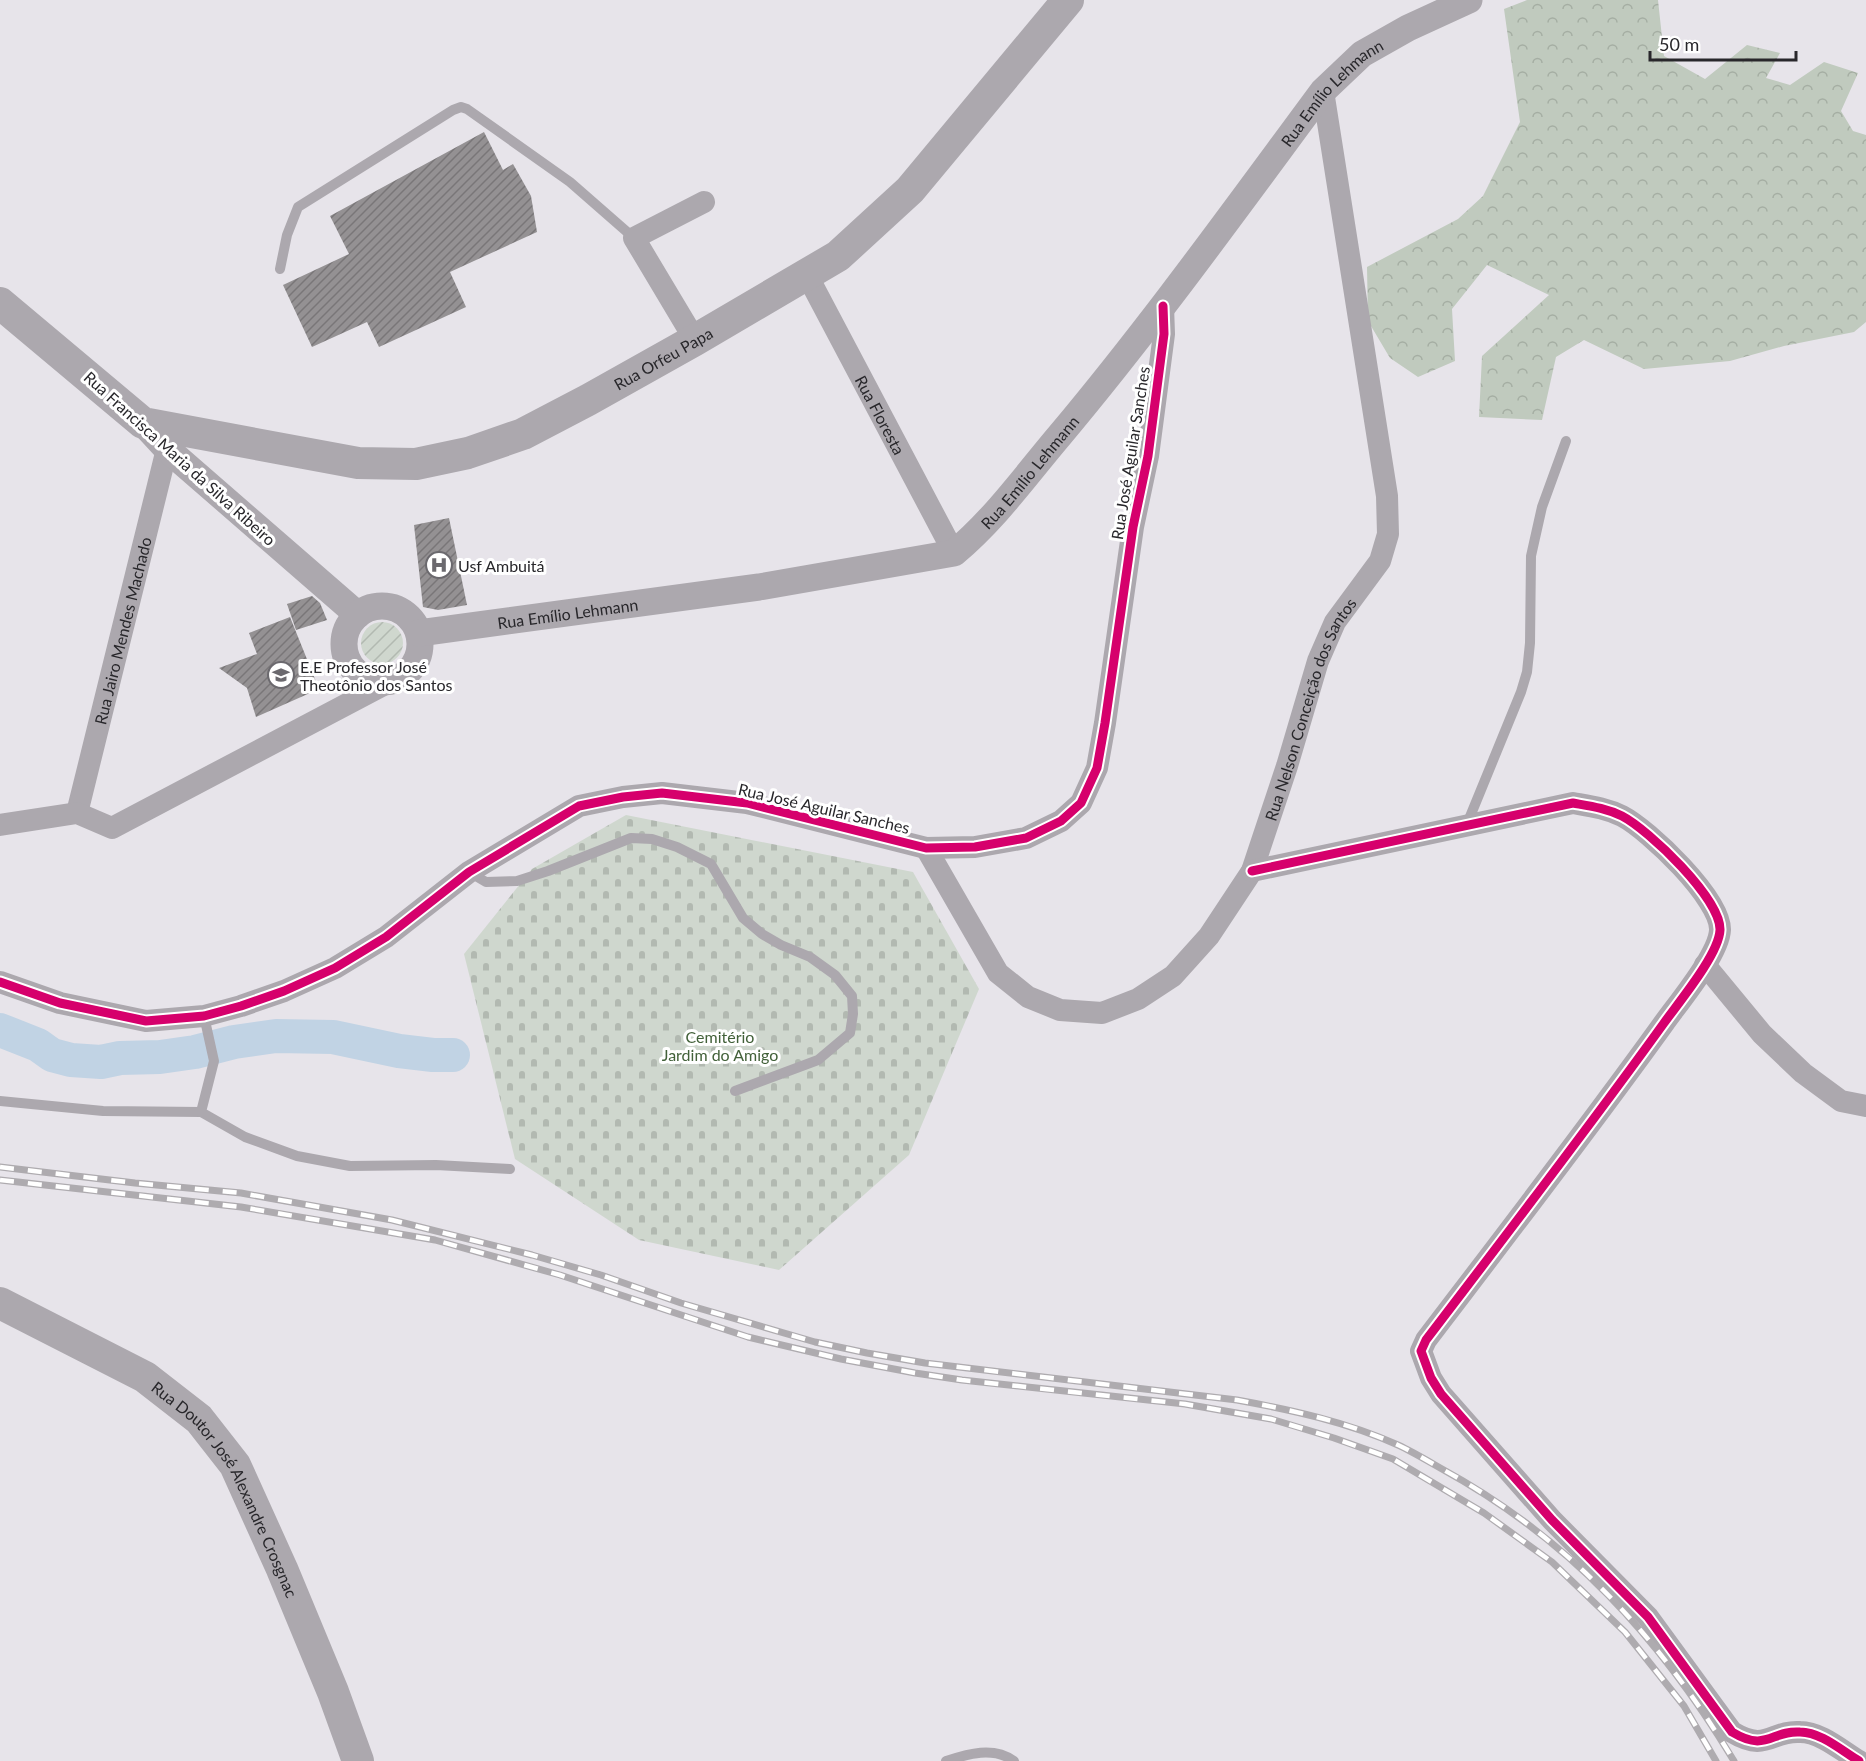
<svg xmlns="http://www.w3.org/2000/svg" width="1866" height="1761" viewBox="0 0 1866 1761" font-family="Lato,sans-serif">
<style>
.forest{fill:url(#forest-crowns)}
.cemetery{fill:url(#cemetery-stones)}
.garden{fill:url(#garden-furrows)}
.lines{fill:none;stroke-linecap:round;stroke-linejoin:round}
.river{stroke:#c1d3e4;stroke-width:34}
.building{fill:url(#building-hatch)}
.service{stroke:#aca8ae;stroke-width:10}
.minor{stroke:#aca8ae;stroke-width:22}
.tertiary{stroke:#aca8ae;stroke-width:27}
.secondary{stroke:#aca8ae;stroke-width:32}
.rail-casing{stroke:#aeabaf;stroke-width:7}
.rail{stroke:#fff;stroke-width:4.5;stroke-dasharray:14;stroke-linecap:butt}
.cycleway-casing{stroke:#fff;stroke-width:13}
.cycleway{stroke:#d6006c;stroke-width:9}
.labels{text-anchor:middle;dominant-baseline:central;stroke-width:6;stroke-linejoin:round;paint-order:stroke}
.street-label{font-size:16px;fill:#28272b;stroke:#fff}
.poi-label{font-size:16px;fill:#28272b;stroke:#fff;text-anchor:start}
.park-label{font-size:16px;fill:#426139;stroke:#fff}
</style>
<defs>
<pattern id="forest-crowns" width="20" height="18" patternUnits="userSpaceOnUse" patternTransform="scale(1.5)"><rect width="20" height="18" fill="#c0cabe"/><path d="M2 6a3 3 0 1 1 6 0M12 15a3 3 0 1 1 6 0" fill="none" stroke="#a5aea3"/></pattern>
<pattern id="cemetery-stones" width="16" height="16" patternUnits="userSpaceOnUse" patternTransform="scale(1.5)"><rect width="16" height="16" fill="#cfd7ce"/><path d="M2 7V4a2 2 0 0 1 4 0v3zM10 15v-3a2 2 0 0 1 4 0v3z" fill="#b2b9b1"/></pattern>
<pattern id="garden-furrows" width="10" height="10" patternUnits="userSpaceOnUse" patternTransform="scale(1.5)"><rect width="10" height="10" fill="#cfd7ce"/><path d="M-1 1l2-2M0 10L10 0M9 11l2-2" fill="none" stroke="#b2b9b1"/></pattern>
<pattern id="building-hatch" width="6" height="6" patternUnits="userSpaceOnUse" patternTransform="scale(1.5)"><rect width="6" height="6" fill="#949193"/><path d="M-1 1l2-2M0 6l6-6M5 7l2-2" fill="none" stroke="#797678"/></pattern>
</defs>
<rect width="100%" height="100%" fill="#e7e4ea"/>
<path class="forest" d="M1527 0H1658L1664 56 1705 79 1747 45 1780 53 1766 78 1790 85 1824 62 1858 73 1841 111 1853 131 1866 135V322L1854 332 1784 346 1730 361 1644 369 1584 340 1556 357 1542 420 1479 417 1482 356 1549 295 1487 265 1452 309 1455 361 1418 377 1390 358 1368 321 1367 267 1458 219 1483 196 1520 122 1504 9Z"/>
<path class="cemetery" d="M626 815 913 872 979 989 909 1155 779 1270 639 1240 515 1159 464 954 532 869Z"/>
<path class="garden" d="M361 643a21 21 0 1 1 42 0a21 21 0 1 1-42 0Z"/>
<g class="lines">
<path class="river" d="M0 1030 38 1045 52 1055 71 1060 101 1062 120 1058 160 1057 195 1052 234 1042 276 1036 333 1037 399 1051 433 1055H453"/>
</g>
<path class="building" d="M484 132 503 170 513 164 531 196 537 232 450 272 466 307 379 347 367 322 312 347 283 285 349 254 330 216Z
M449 518 467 605 438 610 423 607 414 525Z
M312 596 320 603 327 620 296 630 287 604Z
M290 617 319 689 256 717 247 688 219 668 257 654 249 633Z"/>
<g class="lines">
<path class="service" d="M280 269 287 235 298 207 453 110 461 107 467 109 570 182 634 238
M1467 824 1521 692 1527 672 1530 643 1531 556 1542 507 1566 441
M469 872 486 882 517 881 548 871 631 838 652 839 677 847 711 864 743 918 762 934 781 945 810 957 835 975 852 996 853 1014 850 1033 818 1060 735 1091
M0 1101 103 1111 201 1112 245 1137 297 1156 350 1166 436 1165 510 1169
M201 1112 214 1061 204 1016
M946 1761C968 1754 993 1746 1014 1761"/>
<g class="minor">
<path id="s1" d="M807 275 954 553"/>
<path d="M695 340 634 238 704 202"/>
<path id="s2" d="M77 813 167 449"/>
<path d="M0 825 77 813 112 828 389 682"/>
<path id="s3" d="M926 848 998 973 1028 997 1060 1010 1102 1013 1138 999 1173 976 1209 936 1252 871 1287 766 1318 661 1335 622 1380 561 1388 534 1387 496 1323 91"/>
<path d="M1252 871 1573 803C1590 806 1606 808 1622 816 1649 830 1721 899 1720 930 1719 954 1679 1002 1664 1023 1587 1130 1506 1235 1426 1340L1421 1351 1431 1378 1441 1394 1552 1520 1648 1617 1732 1732C1767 1753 1771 1730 1800 1732 1821 1732 1842 1751 1859 1761"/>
<path d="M1705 965 1762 1034 1803 1073 1841 1101 1866 1106"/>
<path d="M0 982 60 1003 146 1021 204 1016 241 1006 284 991 335 968 386 937 469 872 579 806 623 797 662 793 747 803 926 848 975 847 1026 838 1061 821 1081 803 1097 768 1105 723 1133 527 1148 456 1164 334 1163 306"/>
</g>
<g class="tertiary">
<path d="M143 423 167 449 358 615"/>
<circle cx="382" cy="644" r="38"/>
<path id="s4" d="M419 633 759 587 954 553C995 519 1026 475 1060 435 1153 324 1237 207 1323 91L1362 54 1408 28 1469 0"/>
</g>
<g class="secondary">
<path id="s5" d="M0 303 143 423 358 463 416 464 468 453 523 434 588 400 695 340 838 256 910 190 1068 0"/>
<path id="s6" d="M0 1303 145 1377 199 1419 235 1465 282 1569 333 1692 358 1761"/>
</g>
<defs>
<path id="rail" d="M0 1167 135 1183 241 1193 392 1220 532 1255 601 1275 681 1303 815 1342 867 1353 925 1363 1237 1400C1292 1410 1347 1422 1398 1445 1413 1452 1428 1461 1442 1469 1570 1539 1660 1638 1734 1761
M0 1180 241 1207 435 1240 560 1275 748 1337 841 1359 915 1373 962 1380 1185 1404 1271 1419 1334 1438 1393 1459 1484 1513 1552 1562 1625 1632 1684 1706 1716 1761"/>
</defs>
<use href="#rail" class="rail-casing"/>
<use href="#rail" class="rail"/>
<defs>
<path id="cycleway" d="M1252 871 1573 803C1590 806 1606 808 1622 816 1649 830 1721 899 1720 930 1719 954 1679 1002 1664 1023 1587 1130 1506 1235 1426 1340L1421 1351 1431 1378 1441 1394 1552 1520 1648 1617 1732 1732C1767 1753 1771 1730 1800 1732 1821 1732 1842 1751 1859 1761
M0 982 60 1003 146 1021 204 1016 241 1006 284 991 335 968 386 937 469 872 579 806 623 797 662 793 747 803 926 848 975 847 1026 838 1061 821 1081 803 1097 768 1105 723 1133 527 1148 456 1164 334 1163 306"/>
</defs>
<use href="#cycleway" class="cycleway-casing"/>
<use href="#cycleway" class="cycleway"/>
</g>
<defs>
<symbol id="hospital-ring" viewBox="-11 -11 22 22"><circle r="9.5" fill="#fff" stroke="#6b696e" stroke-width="1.5"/><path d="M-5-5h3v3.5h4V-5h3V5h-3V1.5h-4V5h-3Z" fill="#6b696e"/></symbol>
<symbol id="school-ring" viewBox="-11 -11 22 22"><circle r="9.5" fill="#fff" stroke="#6b696e" stroke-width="1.5"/><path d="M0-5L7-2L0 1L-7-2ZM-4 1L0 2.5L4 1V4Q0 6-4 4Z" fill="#6b696e"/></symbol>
</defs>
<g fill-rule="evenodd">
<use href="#hospital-ring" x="424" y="550" width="30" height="30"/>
<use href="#school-ring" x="266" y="660" width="30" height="30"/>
</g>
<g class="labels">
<g class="street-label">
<text stroke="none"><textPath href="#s4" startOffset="1138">Rua Emílio Lehmann</textPath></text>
<text stroke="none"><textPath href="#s5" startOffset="734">Rua Orfeu Papa</textPath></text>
<text stroke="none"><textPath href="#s1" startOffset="158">Rua Floresta</textPath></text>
<text transform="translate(1130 453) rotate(-81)">Rua José Aguilar Sanches</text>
<text transform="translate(180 458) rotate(42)">Rua Francisca Maria da Silva Ribeiro</text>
<text stroke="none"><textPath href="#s4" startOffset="652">Rua Emílio Lehmann</textPath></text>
<text stroke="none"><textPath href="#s4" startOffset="150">Rua Emílio Lehmann</textPath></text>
<text stroke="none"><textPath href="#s2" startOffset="188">Rua Jairo Mendes Machado</textPath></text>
<text stroke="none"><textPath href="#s3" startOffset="644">Rua Nelson Conceição dos Santos</textPath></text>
<text transform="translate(824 808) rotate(13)">Rua José Aguilar Sanches</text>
<text stroke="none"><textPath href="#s6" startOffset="304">Rua Doutor José Alexandre Crosgnac</textPath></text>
</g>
<g class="poi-label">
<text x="458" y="565">Usf Ambuitá</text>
<text x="300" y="666">E.E Professor José<tspan x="300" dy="18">Theotônio dos Santos</tspan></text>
</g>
<g class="park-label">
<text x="720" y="1036">Cemitério<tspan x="720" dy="18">Jardim do Amigo</tspan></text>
</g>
</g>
<path d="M1650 51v9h146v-9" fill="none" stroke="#28272b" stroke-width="3"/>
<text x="1659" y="51" font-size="18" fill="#28272b" stroke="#ffffff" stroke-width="4.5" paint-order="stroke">50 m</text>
</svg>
